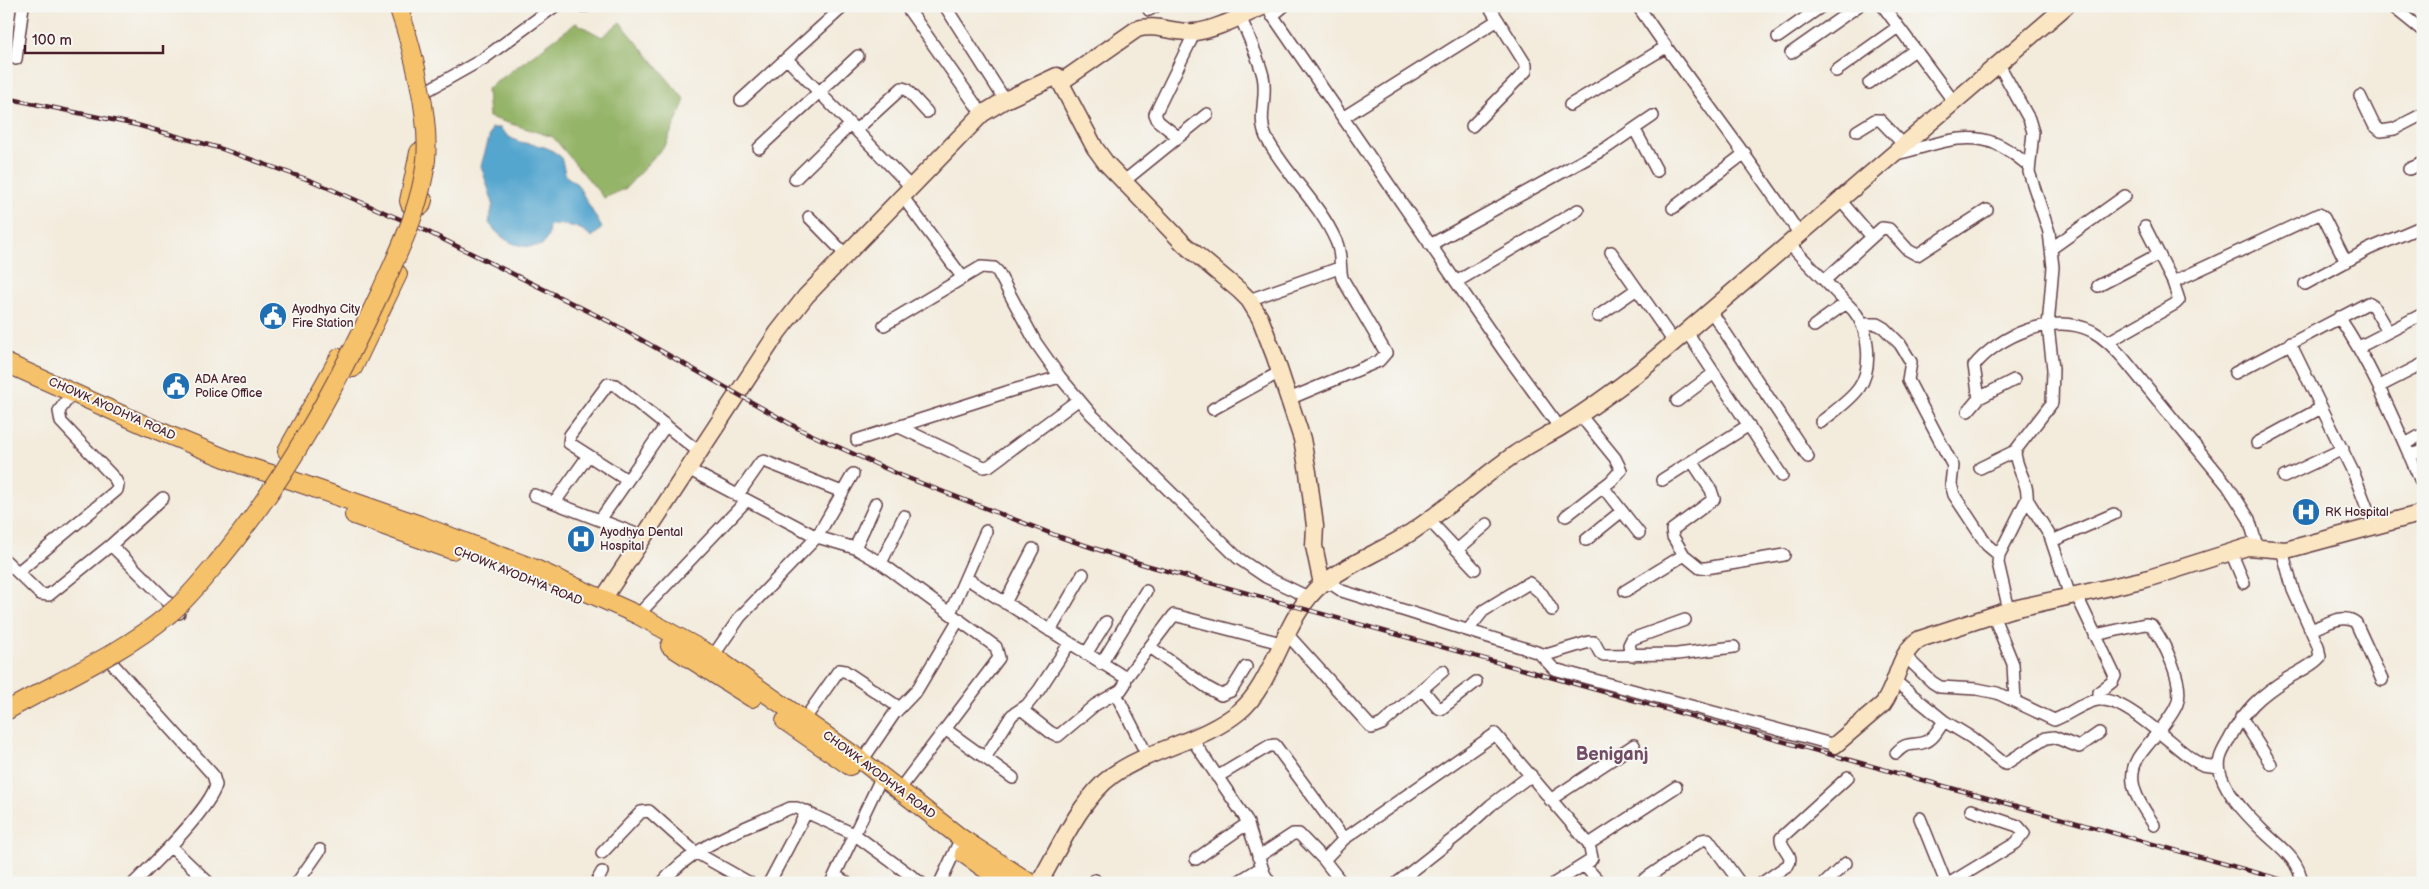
<svg xmlns="http://www.w3.org/2000/svg" width="2429" height="889" viewBox="0 0 2429 889" font-family="'Balsamiq Sans',sans-serif">
<style>
.forest{fill:#94b467;stroke:#6f6a49}
.water{fill:#55a6cf;stroke:#50627d}
.lines{fill:none;stroke-linecap:round;stroke-linejoin:round}
.street-casing{stroke:#633e45;stroke-width:14}
.secondary-casing{stroke:#633e45;stroke-width:19}
.primary-casing{stroke:#633e45;stroke-width:20}
.street{stroke:#fff;stroke-width:11}
.secondary{stroke:#fbe6c4;stroke-width:16}
.primary{stroke:#f5c16b;stroke-width:18}
.rail-casing{stroke:#4a1f2b;stroke-width:4.5}
.rail{stroke:#f6f6f2;stroke-width:2.5;stroke-dasharray:8;stroke-linecap:butt}
.primary-bridge-casing{stroke:#633e45;stroke-width:20;stroke-linecap:butt}
.primary-bridge{stroke:#f5c16b;stroke-width:18}
.labels{text-anchor:middle;dominant-baseline:central;stroke-width:4;stroke-linejoin:round;paint-order:stroke}
.poi-label{font-size:12px;fill:#4a1f2b;stroke:#f6f6f2;text-anchor:start}
.street-label{font-size:12px;fill:#4a1f2b;stroke:#f6f6f2}
.district-label{font-size:18px;font-weight:bold;fill:#704c65;stroke:#f6f6f2}
</style>
<rect width="100%" height="100%" fill="#f6f6f2"/>
<filter id="ink" filterUnits="userSpaceOnUse"><feTurbulence type="fractalNoise" baseFrequency=".02" numOctaves="2"/><feDisplacementMap in="SourceGraphic" scale="10" xChannelSelector="R" yChannelSelector="G"/><feConvolveMatrix kernelMatrix="1 2 1 2 8 2 1 2 1" color-interpolation-filters="sRGB"/></filter>
<filter id="wash" filterUnits="userSpaceOnUse"><feTurbulence type="fractalNoise" baseFrequency=".0096" numOctaves="4" result="noise"/><feDisplacementMap in="SourceGraphic" scale="20" xChannelSelector="R" yChannelSelector="G"/><feGaussianBlur stdDeviation="1.12" result="paint"/><feColorMatrix in="noise" values="0 0 0 0 0 0 0 0 0 0 0 0 0 0 0 0 0 1.4 0 .05"/><feComposite in="paint" operator="in"/></filter>
<g filter="url(#wash)">
<rect width="100%" height="100%" fill="#f3ebdb"/>
<path class="forest" d="M620 22 685 100 666 144 625 189 604 198 553 137 489 117 487 89 576 23 602 37Z"/>
<path class="water" d="M492 128H500C516 147 528 141 547 148 552 150 557 154 561 157L566 176 577 184 602 228 592 237C579 225 566 224 549 225L548 236 543 245C519 250 503 242 489 223L493 203 481 166Z"/>
</g>
<g filter="url(#ink)">
<g class="lines">
<defs>
<path id="street" d="M577 6H586
M906 6 982 114
M945 6 1005 100
M1266 6 1503 350 1560 428
M1638 6C1690 84 1749 156 1800 235
M1883 6 1954 102
M2392 6 2423 31
M1149 10 1156 6
M1240 16C1248 36 1258 56 1263 76 1268 96 1257 118 1266 137 1285 174 1319 202 1336 241 1342 253 1339 265 1342 278L1386 353 1379 361 1289 399
M1272 16 1284 6
M1778 37 1822 6
M1791 53 1858 6
M16 59 23 6
M787 59 911 187
M1998 63 2029 119 2033 132 2029 172 2049 232 2053 267 2048 326 2053 369 2052 403 2015 451C2015 468 2029 482 2027 499L1999 555 1998 563 2009 610
M1836 71 1898 27
M1869 83 1915 50
M428 90 483 59 555 6
M2360 96 2374 125 2381 131 2394 129 2423 114
M741 100 844 6
M1570 105 1666 47
M1344 117 1498 20
M1472 126 1526 71V65L1489 6
M856 130 902 88 906 89 927 112
M1635 130 1657 171
M1857 131 1875 120H1880L1905 146
M1178 137 1158 121 1155 114 1195 32
M759 148 858 56
M1896 154C1926 148 1963 130 1994 143 2007 148 2018 157 2029 166
M2409 169 2423 163
M795 179 850 125
M1123 182 1207 114
M902 196 963 278
M1840 200 1872 237
M1673 208 1745 153
M809 217 846 255
M1789 244 1854 311C1869 329 1873 368 1859 388 1850 401 1833 412 1821 422
M1430 245 1606 148 1653 116
M2052 248 2125 196
M1611 252 1674 342
M1825 280 1882 228 1889 229 1908 250 1917 255 1987 210
M1456 282 1578 210
M2173 282 2319 214 2324 218 2346 262
M2305 284 2369 249 2423 226
M2098 286 2159 254
M1249 300 1339 268
M1711 311 1808 457
M1598 316 1637 289
M2339 317C2375 370 2397 428 2423 486
M1863 324H1877L1884 328 1900 344 1911 362 1908 380 1953 466 1951 484 1954 495 1987 545 1999 555
M884 325 981 267 994 268 998 272 1036 343 1060 377 1091 414 1238 558 1266 577 1310 598
M1814 326 1846 303
M1687 332 1782 476
M2108 342 2175 304 2179 300 2173 282 2145 227
M2290 343 2354 474 2374 526
M2359 347 2423 314
M2235 373 2368 303 2373 306 2388 332
M2380 386 2423 364
M1979 398 2014 380
M1677 401 1714 373
M1213 409 1280 372
M1968 411 1979 398 1974 366C1999 335 2054 312 2092 331 2105 338 2114 348 2124 359L2228 486 2249 519 2257 546
M899 427 984 467 989 466 1078 400
M857 440 1010 391 1060 377
M2257 443 2321 408
M2405 444 2423 434
M2409 455 2423 451
M1980 468 2015 451
M688 469 817 537 855 548 881 563 996 647 999 658 993 666 899 790
M2284 477 2343 449
M627 480 569 443 570 435 608 384 615 385 699 452
M1662 480 1749 425
M1603 487 1639 533
M534 495 644 537
M737 496 760 463 764 461 842 492
M2027 499 2050 536 2070 596
M555 502 588 456
M1566 516 1611 481 1621 470 1615 458 1580 415
M600 520 666 425
M1429 520 1475 569
M1586 540 1622 511
M2052 541 2114 514
M111 545 179 613
M855 548 876 503
M1457 550 1487 524
M2282 550 2293 590 2318 646 2320 657C2312 666 2298 672 2288 678 2259 696 2244 710 2229 740 2222 752 2216 761 2221 775 2228 795 2245 813 2259 827 2276 845 2299 857 2302 883
M2231 552 2244 583
M1684 555 1673 537 1672 530 1714 499 1711 490 1692 461
M6 561 40 594 49 595 111 545 163 498
M881 563 904 516
M18 572 117 490 118 485 115 479 61 422 59 411 69 397
M966 578 1126 678 1174 615 1281 643
M1322 584 1333 585 1342 591 1546 655 1589 642H1594L1600 653 1604 655 1677 654 1734 647
M1625 591 1684 555 1700 568H1706L1784 555
M2076 594 2115 676 2112 682 2099 692V700
M1005 603 1033 549
M950 613 986 531
M638 615 747 500
M1993 615 2013 664 2015 701
M1468 630 1483 611 1529 583 1542 594 1552 610
M2311 630C2324 625 2344 612 2356 623L2382 680
M1050 631 1083 574
M1287 634 1372 728 1382 724 1443 671
M2095 635 2145 624 2151 625C2164 641 2185 684 2177 704 2172 717 2159 731 2150 742 2143 751 2134 760 2133 772 2130 791 2144 809 2154 825
M1150 647 1208 688 1221 695 1231 691 1246 667
M1086 654 1106 622
M1540 654 1554 669 1835 745
M713 656 740 617 817 537 853 474
M1632 656 1629 645 1632 639 1685 620
M1905 656 1932 682 1940 687 1977 689 1997 693 2054 720C2069 715 2081 703 2097 700 2124 695 2172 746 2195 761L2203 765 2219 767
M111 662 213 775 216 785C209 810 154 863 134 883
M1101 664 1146 591
M1895 681 1944 721 1972 738 2005 764 2046 738 2054 737 2079 747 2099 733
M1422 689 1437 707 1441 709 1476 682
M1116 694 1148 757
M1021 709 1050 732 1058 736 1095 705 1121 690 1125 684 1126 678
M2241 717 2271 764
M804 720 839 670 845 671 900 708
M945 729 1013 778
M1192 739 1246 819 1264 873 1270 883
M1896 753C1908 740 1912 747 1925 742 1934 739 1939 728 1944 721
M985 758 1012 715 1027 705 1039 690 1069 644
M862 761 894 714 917 690 959 619
M1217 777 1269 746 1275 745 1344 839 1495 734 1589 844 1592 858 1590 861 1555 883
M1550 800 1634 745
M1920 818 1946 883
M1589 844 1676 787
M170 846 209 883
M602 853 641 812 649 811 695 852 750 883
M1258 857 1293 834H1299L1324 860 1342 883
M1196 859 1248 823
M1324 860 1344 839
M1584 865 1600 883
M835 875 847 883
M297 883 320 850
M596 883 602 872
M662 883C693 844 745 829 790 808H797L854 834 921 883
M769 883 807 811
M831 883 882 776
M940 883 961 838
M1093 883 1095 880
M1236 883 1262 867
M1397 883 1458 835 1491 805 1531 775
M1639 883 1702 840 1708 839 1740 883
M1762 883 1788 865C1795 854 1780 849 1781 838L1848 777
M1825 883 1846 863
M1950 883 2016 843 2024 833 2018 826 1971 810"/>
<path id="secondary" d="M1061 82 1137 29C1155 23 1176 34 1195 32 1216 30 1245 14 1265 6
M603 599 778 332 806 296 982 114 1005 100 1057 76 1095 148 1106 163 1185 245 1240 291 1249 300 1260 318 1275 357 1302 439 1308 472 1315 526 1314 546 1322 584
M1835 745 1883 704C1898 684 1898 652 1920 639L2009 610 2146 579 2247 547 2286 550 2423 513
M1039 883C1059 849 1081 798 1113 775 1151 748 1203 742 1240 711 1274 683 1285 613 1322 584 1348 564 1382 551 1410 533 1447 509 1479 479 1515 454 1530 444 1546 436 1561 427 1590 409 1617 389 1644 368L2066 6"/>
<path id="primary" d="M419 152 409 201 410 204 421 206 423 200
M6 363 147 426 242 465 285 478 420 525 533 568 638 615 713 656 862 761 961 838 1030 883
M353 368 398 274
M287 451 339 358
M354 515 452 550
M670 646 752 698
M785 721 850 766
M964 854 1005 883"/>
</defs>
<use href="#street" class="street-casing"/>
<use href="#secondary" class="secondary-casing"/>
<use href="#primary" class="primary-casing"/>
<use href="#street" class="street"/>
<use href="#secondary" class="secondary"/>
<use href="#primary" class="primary"/>
<defs>
<path id="rail" d="M6 98 137 125 219 148 312 181 416 226 610 322 801 430 900 475 1060 537 1142 564 2294 883"/>
</defs>
<use href="#rail" class="rail-casing"/>
<use href="#rail" class="rail"/>
<defs>
<path id="primary-bridge" d="M6 711C60 680 120 655 168 615 186 601 201 581 216 564 284 483 336 387 381 291 400 249 421 207 426 160 430 116 413 50 399 9"/>
</defs>
<use href="#primary-bridge" class="primary-bridge-casing"/>
<use href="#primary-bridge" class="primary-bridge"/>
</g>
</g>
<defs>
<symbol id="civic-disc" viewBox="-11 -11 22 22"><circle r="9.5" fill="#1f6fb2" stroke="#f6f6f2"/><path d="M-.6-6.5H3V-4.5H.6V-3L4-1V1h2V6H-6V1h2V-1L-.6-3ZM-1.2 2.5V6h2.4V2.5Z" fill="#fff"/></symbol>
<symbol id="hospital-disc" viewBox="-11 -11 22 22"><circle r="9.5" fill="#1f6fb2" stroke="#f6f6f2"/><path d="M-5-5h3v3.5h4V-5h3V5h-3V1.5h-4V5h-3Z" fill="#fff"/></symbol>
</defs>
<g fill-rule="evenodd">
<use href="#civic-disc" x="257" y="300" width="32" height="32"/>
<use href="#civic-disc" x="160" y="370" width="32" height="32"/>
<use href="#hospital-disc" x="2290" y="496" width="32" height="32"/>
<use href="#hospital-disc" x="565" y="523" width="32" height="32"/>
</g>
<g class="labels">
<g class="poi-label">
<text x="292" y="309">Ayodhya City<tspan x="292" dy="14">Fire Station</tspan></text>
<text x="195" y="379">ADA Area<tspan x="195" dy="14">Police Office</tspan></text>
<text x="2325" y="512">RK Hospital</text>
<text x="600" y="532">Ayodhya Dental<tspan x="600" dy="14">Hospital</tspan></text>
</g>
<g class="street-label">
<text transform="translate(112 409) rotate(24)">CHOWK AYODHYA ROAD</text>
<text transform="translate(518 576) rotate(22)">CHOWK AYODHYA ROAD</text>
<text transform="translate(879 775) rotate(37)">CHOWK AYODHYA ROAD</text>
</g>
<g class="district-label">
<text x="1612" y="754">Beniganj</text>
</g>
</g>
<rect width="2429" height="889" fill="none" stroke="#f6f6f2" stroke-width="25"/>
<path d="M25 45v8h138v-8" fill="none" stroke="#4a1f2b" stroke-width="2.5"/>
<text x="32" y="45" font-size="15" fill="#4a1f2b" stroke="#f6f6f2" stroke-width="4" paint-order="stroke">100 m</text>
</svg>
